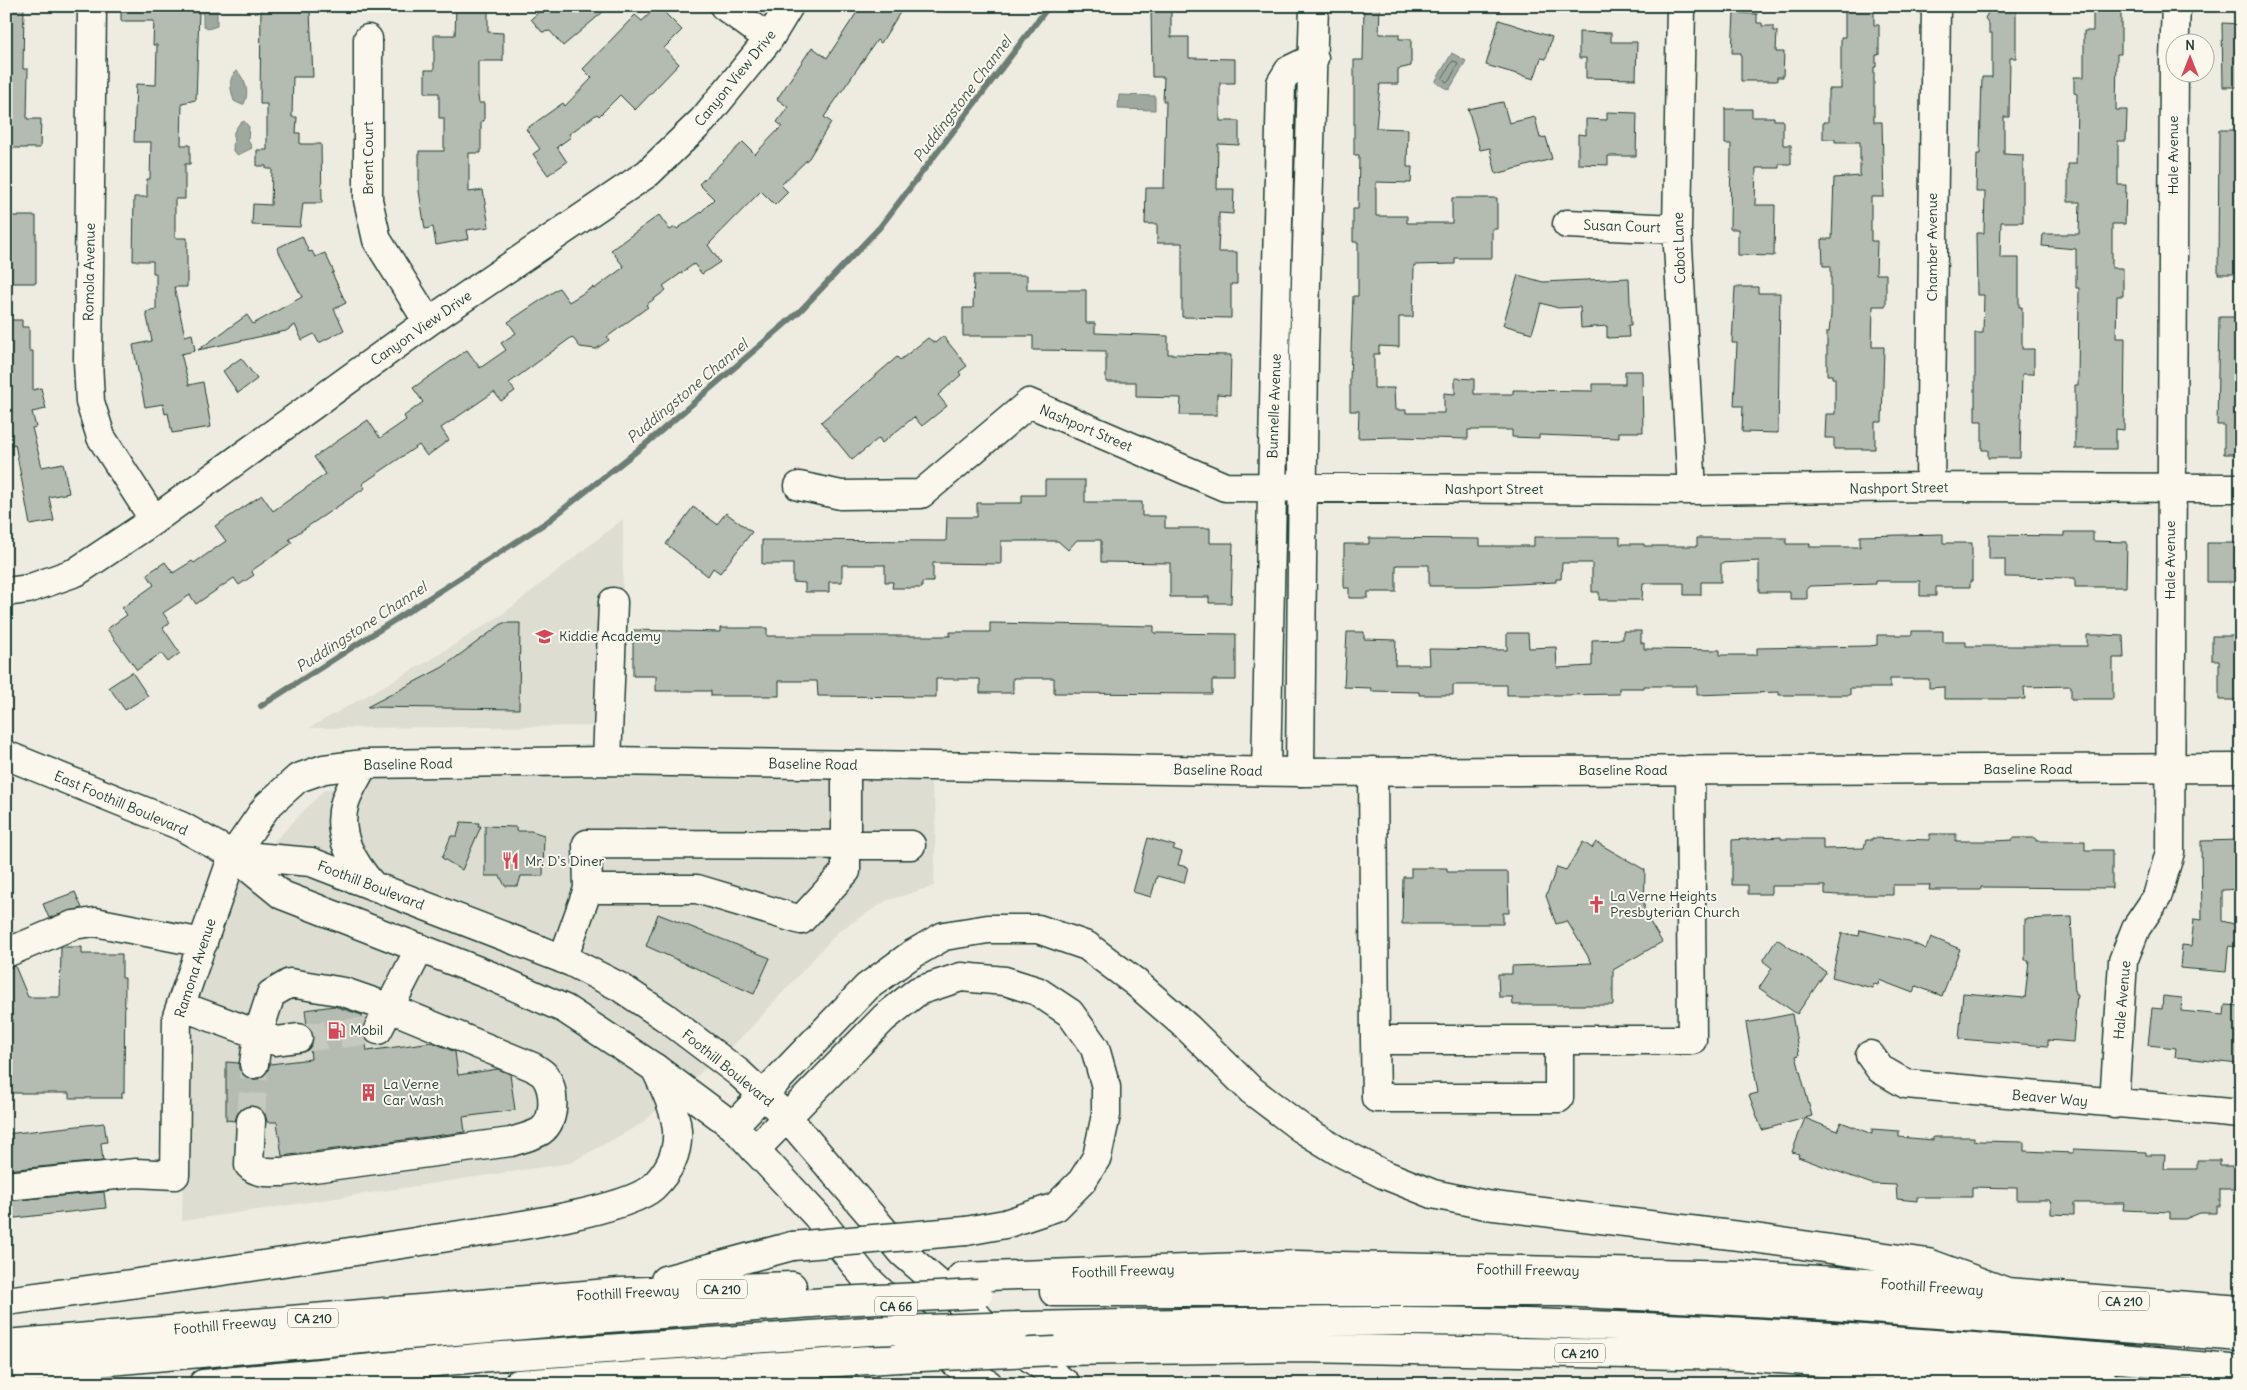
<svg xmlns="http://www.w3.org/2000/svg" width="2247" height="1390" viewBox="0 0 2247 1390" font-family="Delius,sans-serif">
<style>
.built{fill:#ddddd2}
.water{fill:#9fa89f;stroke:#6c7d74}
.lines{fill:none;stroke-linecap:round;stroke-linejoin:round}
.shore{stroke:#52685f;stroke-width:1}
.stream{stroke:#6c7d74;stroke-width:6}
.building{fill:#b4bbb0;stroke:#1f3d34}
.minor-tunnel{stroke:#c5c9be;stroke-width:28;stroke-dasharray:28 14;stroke-linecap:butt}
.minor-casing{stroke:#1f3d34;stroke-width:31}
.major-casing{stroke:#1f3d34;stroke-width:31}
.highway-casing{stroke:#1f3d34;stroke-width:31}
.minor{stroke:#fbf7ec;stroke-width:28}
.major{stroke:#fbf7ec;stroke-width:28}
.highway{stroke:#fbf7ec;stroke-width:28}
.highway-bridge-casing{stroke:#1f3d34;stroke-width:31;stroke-linecap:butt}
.highway-bridge{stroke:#fbf7ec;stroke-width:28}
.labels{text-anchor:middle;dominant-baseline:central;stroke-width:4;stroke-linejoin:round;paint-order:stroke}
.shield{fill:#fbf7ec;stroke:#61756b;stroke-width:1}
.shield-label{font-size:12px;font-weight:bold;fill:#1f3d34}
.street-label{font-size:14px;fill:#1f3d34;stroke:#fbf7ec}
.poi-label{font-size:14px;fill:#1f3d34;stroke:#fbf7ec;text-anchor:start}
.water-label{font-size:15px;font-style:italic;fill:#455d54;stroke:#fbf7ec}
</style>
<rect width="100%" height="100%" fill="#eeece1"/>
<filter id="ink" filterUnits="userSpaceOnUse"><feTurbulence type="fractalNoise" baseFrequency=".02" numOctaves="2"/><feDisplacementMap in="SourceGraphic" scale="10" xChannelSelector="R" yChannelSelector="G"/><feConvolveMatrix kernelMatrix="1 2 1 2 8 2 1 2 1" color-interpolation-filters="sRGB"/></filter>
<g filter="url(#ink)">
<path class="built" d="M623 519 622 726 309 728 430 660 504 613Z
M423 770 930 781 936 811 934 886 886 901 839 931 744 1035 641 1124 570 1163 182 1221 187 1016 239 878 324 790Z"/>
<path class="water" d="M196 6H217V26L208 29 203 25V15Z
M1452 53 1466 61 1449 90 1435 82Z
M237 71C245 80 250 91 244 104H240L234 101C231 90 227 78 237 71Z
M1119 95 1155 96V110L1118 109Z
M244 121 249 127 248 140 252 148 238 155 233 151 234 132 239 124Z"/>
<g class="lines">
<path class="shore" d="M1453 61 1457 62 1458 64 1449 81 1446 82 1443 78Z"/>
<path class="stream" d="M261 706 547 522 647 443 800 311 880 227 1049 6"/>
</g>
<path class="building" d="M6 6H24L23 69H28L27 119H41L40 148H6Z
M121 6H186L185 12H199L196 100 182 103 181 145H190V164H185V199H175V238H187V287H174L185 336 192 334 195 351 181 354 189 385 203 382 211 427 172 433 168 413 165 414 163 404 145 407 133 345 152 341 146 312 156 310V273H153V261H133L134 197H147V179H150L151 142H134L136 84 156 85 157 45H153L154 21H121Z
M261 6H288V11H310L313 77H293L292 117H297L296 133H300V144H321L322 203H303L300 227 252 225 253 204 271 205 272 169H266V166H257V150H267V104H260Z
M456 6H488V32L503 33V61H478V96L479 103H484V121H481V153H469V192L483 190 489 227 467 230 469 239 436 245 433 227 425 229 419 191V151H444V118H439V93H425V70H434V35H455Z
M546 6H610L563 46 550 31 542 32 531 19Z
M658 6 682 30 664 48 679 64 635 110 620 95 599 116 597 114 569 134 571 137 557 147 567 162 548 175 533 154 540 149 526 129 563 103 565 106 592 78 583 69 635 15 642 21Z
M861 6H904L881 43 877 40 824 117 831 122 809 158 781 185 788 192 775 205 761 191 708 245 720 262 702 274 694 264 663 286 666 290 646 305 648 307 607 337 609 340 596 349 580 347 572 337 509 383 515 391 501 401 494 392 441 428 449 440 427 456 419 445 362 484 365 488 289 539 292 543 251 571 254 575 239 585 234 578 196 604 190 595 163 613 170 623 163 628 180 653 168 662 161 653 137 670 107 629 127 615 122 608 154 585 147 574 165 562 173 573 192 561 194 563 226 541 215 526 262 495 273 511 326 474 314 457 368 420 380 438 406 420 404 416 423 402 413 388 467 350 480 368 506 350 501 343 516 333 508 322 559 288 569 302 593 287 594 289 624 267 611 250 659 215 670 230 675 227 677 229 700 213 714 199 699 184 743 142 755 154 782 126 777 122 788 107 777 99 812 47 827 58Z
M1151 6H1171V37H1189V58L1235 59V83H1220V121H1239V145L1218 144 1217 189H1234L1233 214 1219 213V230L1218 252H1237V284H1231V318L1182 317V243H1157V224H1145L1146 188H1164L1166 101H1163L1164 77H1152Z
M1364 6H1380L1379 34H1399V39H1411V66L1398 69V84H1380L1376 128 1408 129 1407 167H1412L1411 183 1376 182V216H1407V223H1452V198H1497V229H1492V258H1455V264L1414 265 1413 317H1399V347L1379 346V354H1374V388H1394L1395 410H1406V413H1444V393L1455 394V378L1474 379V394H1513V390L1593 391V384H1625V371H1642L1643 432H1619V438L1539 435V438L1512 437V430H1468V439L1395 437 1358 438 1359 411H1350V380L1353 296H1358V242H1353V209H1358L1359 155H1354V60H1363Z
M1845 6H1874V25H1879V55H1876V67H1874V122H1882L1884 197H1871V241H1877L1876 274H1886V306H1873L1872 347H1884L1882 422H1875V449H1834V438H1825L1826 414H1835V378H1832V375H1827V332H1829L1831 315V266H1823L1822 239H1832L1834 178 1860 176V142H1835V139H1823V122H1828V89H1841V37H1845Z
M1992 6H2016V58H2010L2009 117H2004V154L2023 155V222H2001L2000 258H2019V307H2022V349H2034V374H2022L2020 458H1988V450H1982V421H1975V333H1983L1984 295H1977L1976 233H1984L1985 192H1976L1977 154H1980L1982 77H1992V33H1989V24L1985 18Z
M2098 6H2121V54H2117L2116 110H2127L2126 141H2118V185H2126L2125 224H2112V268H2123V296H2117L2116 338H2125L2124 430 2116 429V449H2075V385H2078L2079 288H2076V249L2042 246 2043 234H2079L2080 202H2068V164H2076L2077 94 2074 93V77H2084V31H2093V13H2098Z
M1734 13 1757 14V23H1762V26H1773V31H1777L1776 52H1784L1783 77H1777V81H1741V53H1732Z
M1499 20 1552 37 1546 59 1541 58 1534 79 1486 65Z
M2222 23 2241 24V87H2223Z
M1579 32 1611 33V42H1637L1636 79 1586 78V58H1579Z
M1503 102 1509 123 1535 117 1540 138 1546 137 1552 159 1496 174 1490 148 1480 150 1468 109Z
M1725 109H1752V117H1774V120H1783V145H1791V164H1779V168H1756L1755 205H1775L1774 256 1738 255V229H1730L1731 144H1725Z
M1607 112 1637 113 1636 156H1608V165L1578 164V134L1586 135V119L1607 120Z
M2219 130H2241V274H2218Z
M6 216H36V283H6Z
M302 236 309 252 312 251 315 257 325 253 334 272 332 273 346 303 334 309 344 330 319 343 314 334 302 340 295 325 286 331 198 350 247 315 253 324 302 297 277 248Z
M974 275H1027V290H1086V323H1095V333L1168 336V354L1231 355 1230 395 1217 394V415H1180L1181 398 1136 397V382H1106V351L1033 350V336H963V308H973Z
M1518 275 1543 282 1629 278 1631 325H1628L1629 337 1607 338V326L1581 328 1580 307 1558 308 1541 303 1532 333 1503 325Z
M1735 287H1758V293H1780L1778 433 1742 432 1743 406H1734L1737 343H1732Z
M2219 317H2241V454H2224V425H2217Z
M6 320H22V327H29V351H33V390L41 388 46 409 32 412 36 427 32 428 42 467 63 463 69 493 49 497 54 521 30 525 15 444 6 446Z
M943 336 967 366 959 372 961 375 938 395 947 406 922 426 914 417 882 443 879 438 852 460 821 422 897 357 900 360 928 338 935 343Z
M241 358 257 379 238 393 223 371Z
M1045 480H1085V502H1142V516H1165V528H1210V543H1233L1231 603H1209V597H1170V563L1101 562V540H1077L1068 550 1058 541H1001V564L933 563V582H922V588H892L893 582H885V565H842V582H829V592H805V583L793 582V564H762V540L946 541 947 517H977V503H1022V495H1045Z
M693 507 717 524 726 513 752 532 720 573 713 568 708 576 666 544Z
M2064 532H2093V541L2127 542 2126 587H2075V578L2005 577V559H1989V535L2064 536Z
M1943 534V543H1972V581H1970V587H1936V596H1920V581H1876V584L1810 586 1807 588V599H1790V592H1759V561L1721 563V582H1701V595H1684V583H1643L1642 600H1599V592H1592V563H1562L1561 579H1556V582L1479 586H1429V565H1396V592H1368V598H1349V588H1344V544H1369V538L1480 539V546H1534V537H1620V544H1644V546H1697V538H1786V544H1810V547H1860V536Z
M2207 543H2241V582H2207Z
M503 623H520L519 709 367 707 443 667Z
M990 623 1154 626V633L1236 634V680H1212V694L1054 693V678H1013V693H980V679H936V697L818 696 817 681H779V696H711V691H656V676H633V630L720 632V628H767V636H950V632H990Z
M1623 631H1641V643H1644V649L1720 650V655H1757V648L1870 646 1877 645V635H1912V631H1943V642H1966V646H2087V635H2104L2123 636 2124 658H2113V699H2071V686L2024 687 2025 699H1944V687L1929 688V679H1890V688H1850V695H1779V692L1697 695V686H1644V688H1619V694L1565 695H1507V685H1453V695H1419V692L1371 691V688L1344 687 1347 632H1364V639L1396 640 1395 665H1430L1429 649 1507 650V633H1528L1529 648 1556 647 1557 668 1592 666V640L1623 639Z
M2212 636H2236V646H2241V700H2219V660H2212Z
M132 672 148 696 125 710 109 687Z
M461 822 479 823 478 826H481L462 870 442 858 451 836H457Z
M485 826 516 827V831H531L544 835 543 876H521L518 886H505L500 876H485Z
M1930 834H1956V841H1994L2013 840V838H2036V841H2085V850H2112V888L1981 887V890H1929L1930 885H1893V895H1837L1825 894V886H1771V894H1748V885H1732V840L1781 837V839H1823V849L1864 848 1866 840H1872V838L1930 840Z
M1148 838 1175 846 1173 849 1182 852 1178 865 1188 867 1184 883 1157 876 1151 897 1133 892Z
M2241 840V889L2222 890V921L2238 925 2237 947 2229 946 2228 949 2226 972 2180 968 2182 945 2191 946 2194 919 2202 920 2201 841Z
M1583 842 1592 848 1596 842 1645 870 1644 912 1662 942 1613 970V1005H1513L1512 997H1499L1498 974H1512V966L1592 963 1567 921 1556 924 1546 896 1557 867 1566 870Z
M1411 868H1447V872H1508L1509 913H1503V924H1402L1403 877H1411Z
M75 892 82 908 49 918 43 904Z
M658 914 770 958 754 994 646 946Z
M2071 917 2075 994H2077L2073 1042 2048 1040V1046L1959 1039 1963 993 2025 998 2029 960H2025V919Z
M1860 930 1908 941 1926 949 1931 937 1960 949 1942 996 1916 986 1913 993 1879 980 1878 985 1874 984 1872 988 1832 977 1842 933 1859 936Z
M1777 939 1826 972 1797 1014 1759 988 1772 968 1763 961Z
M61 947H82V954H122V978H125L124 1093H122V1098H69V1093H6V968L15 966 28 997H60Z
M2163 996 2182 998 2181 1011 2224 1015 2225 1005 2241 1006V1061H2238V1064L2175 1057 2176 1048 2148 1045 2152 1008 2162 1009Z
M334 1006 362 1015 367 1051 432 1042 455 1052 458 1075 498 1069 510 1074 515 1110 463 1117 465 1132 282 1156 277 1122H267L265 1113 259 1108 252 1105 244 1107 238 1112 235 1121 226 1120V1062L239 1063V1069L244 1076 252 1079H259L266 1074 270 1064 311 1059 310 1047 313 1036 307 1026 305 1010Z
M1792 1014 1799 1055 1796 1056 1812 1116 1762 1130 1749 1095 1758 1093 1746 1023Z
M1805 1118 1837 1131 1841 1122 1872 1134V1129L1899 1131V1137L1933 1140V1137H1974V1140L1980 1141 2024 1142V1151L2073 1153V1149L2146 1152V1155H2165L2164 1169H2197V1160H2220V1166H2241V1189H2220V1206H2217V1213H2200L2185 1219H2170V1212L2123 1210 2124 1203H2074V1215L2051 1214V1203L2049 1200H2017V1188L1972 1187V1197H1917V1201L1897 1199 1896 1185 1872 1184 1798 1157 1799 1154 1792 1152Z
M104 1123 107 1142 101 1143 103 1161 6 1170V1134Z
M104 1192 106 1208 6 1219V1201Z"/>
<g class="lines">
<path class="minor-tunnel" d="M298 1038 378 1030
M251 1121 254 1064"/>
<defs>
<path id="minor" d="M92 6 88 361 90 402 101 437 154 520
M724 6 769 39
M1681 6 1677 229 1692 490
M368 39V200L377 240 428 322
M1567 224 1677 229
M799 486 841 495 921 494 1029 403 1225 487 1692 490 1930 487 2241 488
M1930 487 1936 6
M6 592 28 589 76 572 154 520 428 322 648 173 703 120 769 39 789 6
M607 761 613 602
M1266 771 1281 83 1289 70 1314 58
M1373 771 1375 1040H1692L1690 770
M1300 772 1304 350 1314 6
M588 889H697L801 920 846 871V765
M6 953 73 925 95 922 203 943
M563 959 588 889 587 844 911 845
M181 1006 276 1041 298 1038
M378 1030 420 948
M1375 1040 1376 1098H1559V1040
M1870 1055 1880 1069 1906 1084 2241 1114
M2114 1104 2123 961 2136 928 2157 897 2170 852 2174 58 2176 6
M251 1121 249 1165C257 1174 271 1172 283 1172L511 1142C520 1139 533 1136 541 1131 556 1120 555 1090 545 1076 542 1072 537 1070 533 1067L390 1008 344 992 290 983 271 994 258 1034 254 1064
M6 1186 136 1173 175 1175 177 1016 233 855"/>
<path id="major" d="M6 755 181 826 233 855 282 895 489 975 565 1009 655 1068 733 1126 817 1216 864 1276 959 1366 988 1384
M364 764C358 776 349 789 345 802 335 835 353 863 373 886
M233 855 267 806 298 778 324 769 364 764 607 761 1300 772 2241 768
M233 855 311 862 571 962 620 987 665 1017 739 1073 787 1117 903 1253 992 1330 1066 1384"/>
<path id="highway" d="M733 1126 867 987 911 955 944 936 988 929H1038L1087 946 1135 982 1188 1028 1251 1090 1301 1128 1340 1152 1383 1174 1433 1194 1486 1205 1747 1237 1928 1263 2007 1292
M755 1150 884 1018 918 991 961 977 1005 981 1037 991 1070 1013 1095 1048 1106 1087V1115L1097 1157 1082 1181 1056 1207 1005 1224 966 1231
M961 1277 1296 1265 1741 1275 2007 1292 2241 1310
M665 1280 792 1246
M1054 1292H1562L1832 1306 2241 1337
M6 1301C143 1283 279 1263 415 1242 462 1234 623 1215 653 1187 693 1148 676 1111 655 1068
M1019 1326C1148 1324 1277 1320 1406 1321 1685 1323 1963 1344 2241 1370
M6 1344 620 1292 792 1286
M1055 1351 1299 1348 1739 1356 2105 1384
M6 1370 581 1320 839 1301
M203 1384 489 1357 868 1331
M518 1384 898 1358"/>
</defs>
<use href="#minor" class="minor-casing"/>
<use href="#major" class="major-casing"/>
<use href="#highway" class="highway-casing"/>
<use href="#minor" class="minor"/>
<use href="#major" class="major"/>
<use href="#highway" class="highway"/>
<defs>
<path id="highway-bridge" d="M792 1246 966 1231
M839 1301 978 1294
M868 1331 1019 1326
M898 1358 1055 1351"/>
</defs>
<use href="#highway-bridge" class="highway-bridge-casing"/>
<use href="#highway-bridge" class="highway-bridge"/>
</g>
</g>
<defs>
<symbol id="school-bare" viewBox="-9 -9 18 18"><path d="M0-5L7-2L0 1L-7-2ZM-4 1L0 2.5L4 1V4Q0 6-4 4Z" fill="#d1495b" stroke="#fbf7ec" stroke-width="2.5" paint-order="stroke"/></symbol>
<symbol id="restaurant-bare" viewBox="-9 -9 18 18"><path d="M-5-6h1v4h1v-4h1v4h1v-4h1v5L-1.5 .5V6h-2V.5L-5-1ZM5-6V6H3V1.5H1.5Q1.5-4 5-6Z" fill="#d1495b" stroke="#fbf7ec" stroke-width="2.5" paint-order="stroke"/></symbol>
<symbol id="church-bare" viewBox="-9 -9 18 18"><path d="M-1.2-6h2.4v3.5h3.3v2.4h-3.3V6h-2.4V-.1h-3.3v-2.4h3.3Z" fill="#d1495b" stroke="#fbf7ec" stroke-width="2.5" paint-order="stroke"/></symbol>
<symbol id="fuel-bare" viewBox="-9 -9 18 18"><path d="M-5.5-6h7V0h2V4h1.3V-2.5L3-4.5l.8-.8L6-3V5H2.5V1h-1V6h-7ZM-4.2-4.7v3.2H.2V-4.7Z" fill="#d1495b" stroke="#fbf7ec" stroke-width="2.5" paint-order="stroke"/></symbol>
<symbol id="building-bare" viewBox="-9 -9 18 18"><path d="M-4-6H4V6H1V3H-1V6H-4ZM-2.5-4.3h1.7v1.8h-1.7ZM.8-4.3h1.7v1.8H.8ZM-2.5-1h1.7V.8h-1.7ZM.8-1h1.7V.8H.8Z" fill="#d1495b" stroke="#fbf7ec" stroke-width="2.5" paint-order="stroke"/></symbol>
</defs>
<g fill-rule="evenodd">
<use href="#school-bare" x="532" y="624" width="25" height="25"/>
<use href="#restaurant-bare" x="498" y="848" width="25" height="25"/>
<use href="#church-bare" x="1584" y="892" width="25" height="25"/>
<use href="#fuel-bare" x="324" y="1018" width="25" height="25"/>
<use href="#building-bare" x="356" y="1080" width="25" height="25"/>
</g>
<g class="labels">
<g class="shield">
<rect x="697" y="1279.5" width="50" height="19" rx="4"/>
<rect x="2099" y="1291.5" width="50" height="19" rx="4"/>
<rect x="875" y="1296.5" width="42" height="19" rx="4"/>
<rect x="288" y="1308.5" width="50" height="19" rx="4"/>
<rect x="1555" y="1343.5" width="50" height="19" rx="4"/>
</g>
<g class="shield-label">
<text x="722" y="1289">CA 210</text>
<text x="2124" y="1301">CA 210</text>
<text x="896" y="1306">CA 66</text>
<text x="313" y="1318">CA 210</text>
<text x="1580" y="1353">CA 210</text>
</g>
<g class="street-label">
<text transform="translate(735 78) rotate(-51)">Canyon View Drive</text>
<text transform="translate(2173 155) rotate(-90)">Hale Avenue</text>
<text transform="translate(368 158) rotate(-90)">Brent Court</text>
<text transform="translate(1622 226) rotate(2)">Susan Court</text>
<text transform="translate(1932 247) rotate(-90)">Chamber Avenue</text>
<text transform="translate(1679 248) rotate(-92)">Cabot Lane</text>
<text transform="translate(89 272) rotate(-89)">Romola Avenue</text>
<text transform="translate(421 328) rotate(-35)">Canyon View Drive</text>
<text transform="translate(1274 406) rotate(-88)">Bunnelle Avenue</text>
<text transform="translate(1086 428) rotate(23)">Nashport Street</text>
<text transform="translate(1899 488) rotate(-1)">Nashport Street</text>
<text x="1494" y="489">Nashport Street</text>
<text transform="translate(2170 560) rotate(-90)">Hale Avenue</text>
<text transform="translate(408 764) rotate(-1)">Baseline Road</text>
<text transform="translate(813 764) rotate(1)">Baseline Road</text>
<text x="2028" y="769">Baseline Road</text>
<text transform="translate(1218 770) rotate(1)">Baseline Road</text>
<text x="1623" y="770">Baseline Road</text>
<text transform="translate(121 803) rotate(23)">East Foothill Boulevard</text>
<text transform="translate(371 885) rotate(21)">Foothill Boulevard</text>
<text transform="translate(195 968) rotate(-72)">Ramona Avenue</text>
<text transform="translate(2122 1000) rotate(-85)">Hale Avenue</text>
<text transform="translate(728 1068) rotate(39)">Foothill Boulevard</text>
<text transform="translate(2050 1098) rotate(5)">Beaver Way</text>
<text transform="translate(1528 1270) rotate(1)">Foothill Freeway</text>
<text transform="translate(1123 1271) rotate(-2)">Foothill Freeway</text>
<text transform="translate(1932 1287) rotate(4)">Foothill Freeway</text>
<text transform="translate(628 1293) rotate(-3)">Foothill Freeway</text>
<text transform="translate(225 1325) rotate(-5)">Foothill Freeway</text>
</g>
<g class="poi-label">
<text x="559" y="636">Kiddie Academy</text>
<text x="525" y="861">Mr. D's Diner</text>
<text x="1610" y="896">La Verne Heights<tspan x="1610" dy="16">Presbyterian Church</tspan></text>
<text x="350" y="1030">Mobil</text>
<text x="383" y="1084">La Verne<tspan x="383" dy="16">Car Wash</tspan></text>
</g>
<g class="water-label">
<text transform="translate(962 99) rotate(-53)">Puddingstone Channel</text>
<text transform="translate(687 391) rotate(-40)">Puddingstone Channel</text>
<text transform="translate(361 627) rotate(-33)">Puddingstone Channel</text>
</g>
</g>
<rect width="2247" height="1390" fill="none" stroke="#fbf7ec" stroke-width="25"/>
<rect x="12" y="12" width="2222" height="1365" fill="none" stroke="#1f3d34" stroke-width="2" filter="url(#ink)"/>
<g transform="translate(2190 58)"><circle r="24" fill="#fbf7ec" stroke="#a3ada2"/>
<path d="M0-4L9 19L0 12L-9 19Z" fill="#d1495b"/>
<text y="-8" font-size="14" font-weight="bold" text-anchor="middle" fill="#1f3d34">N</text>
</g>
</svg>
